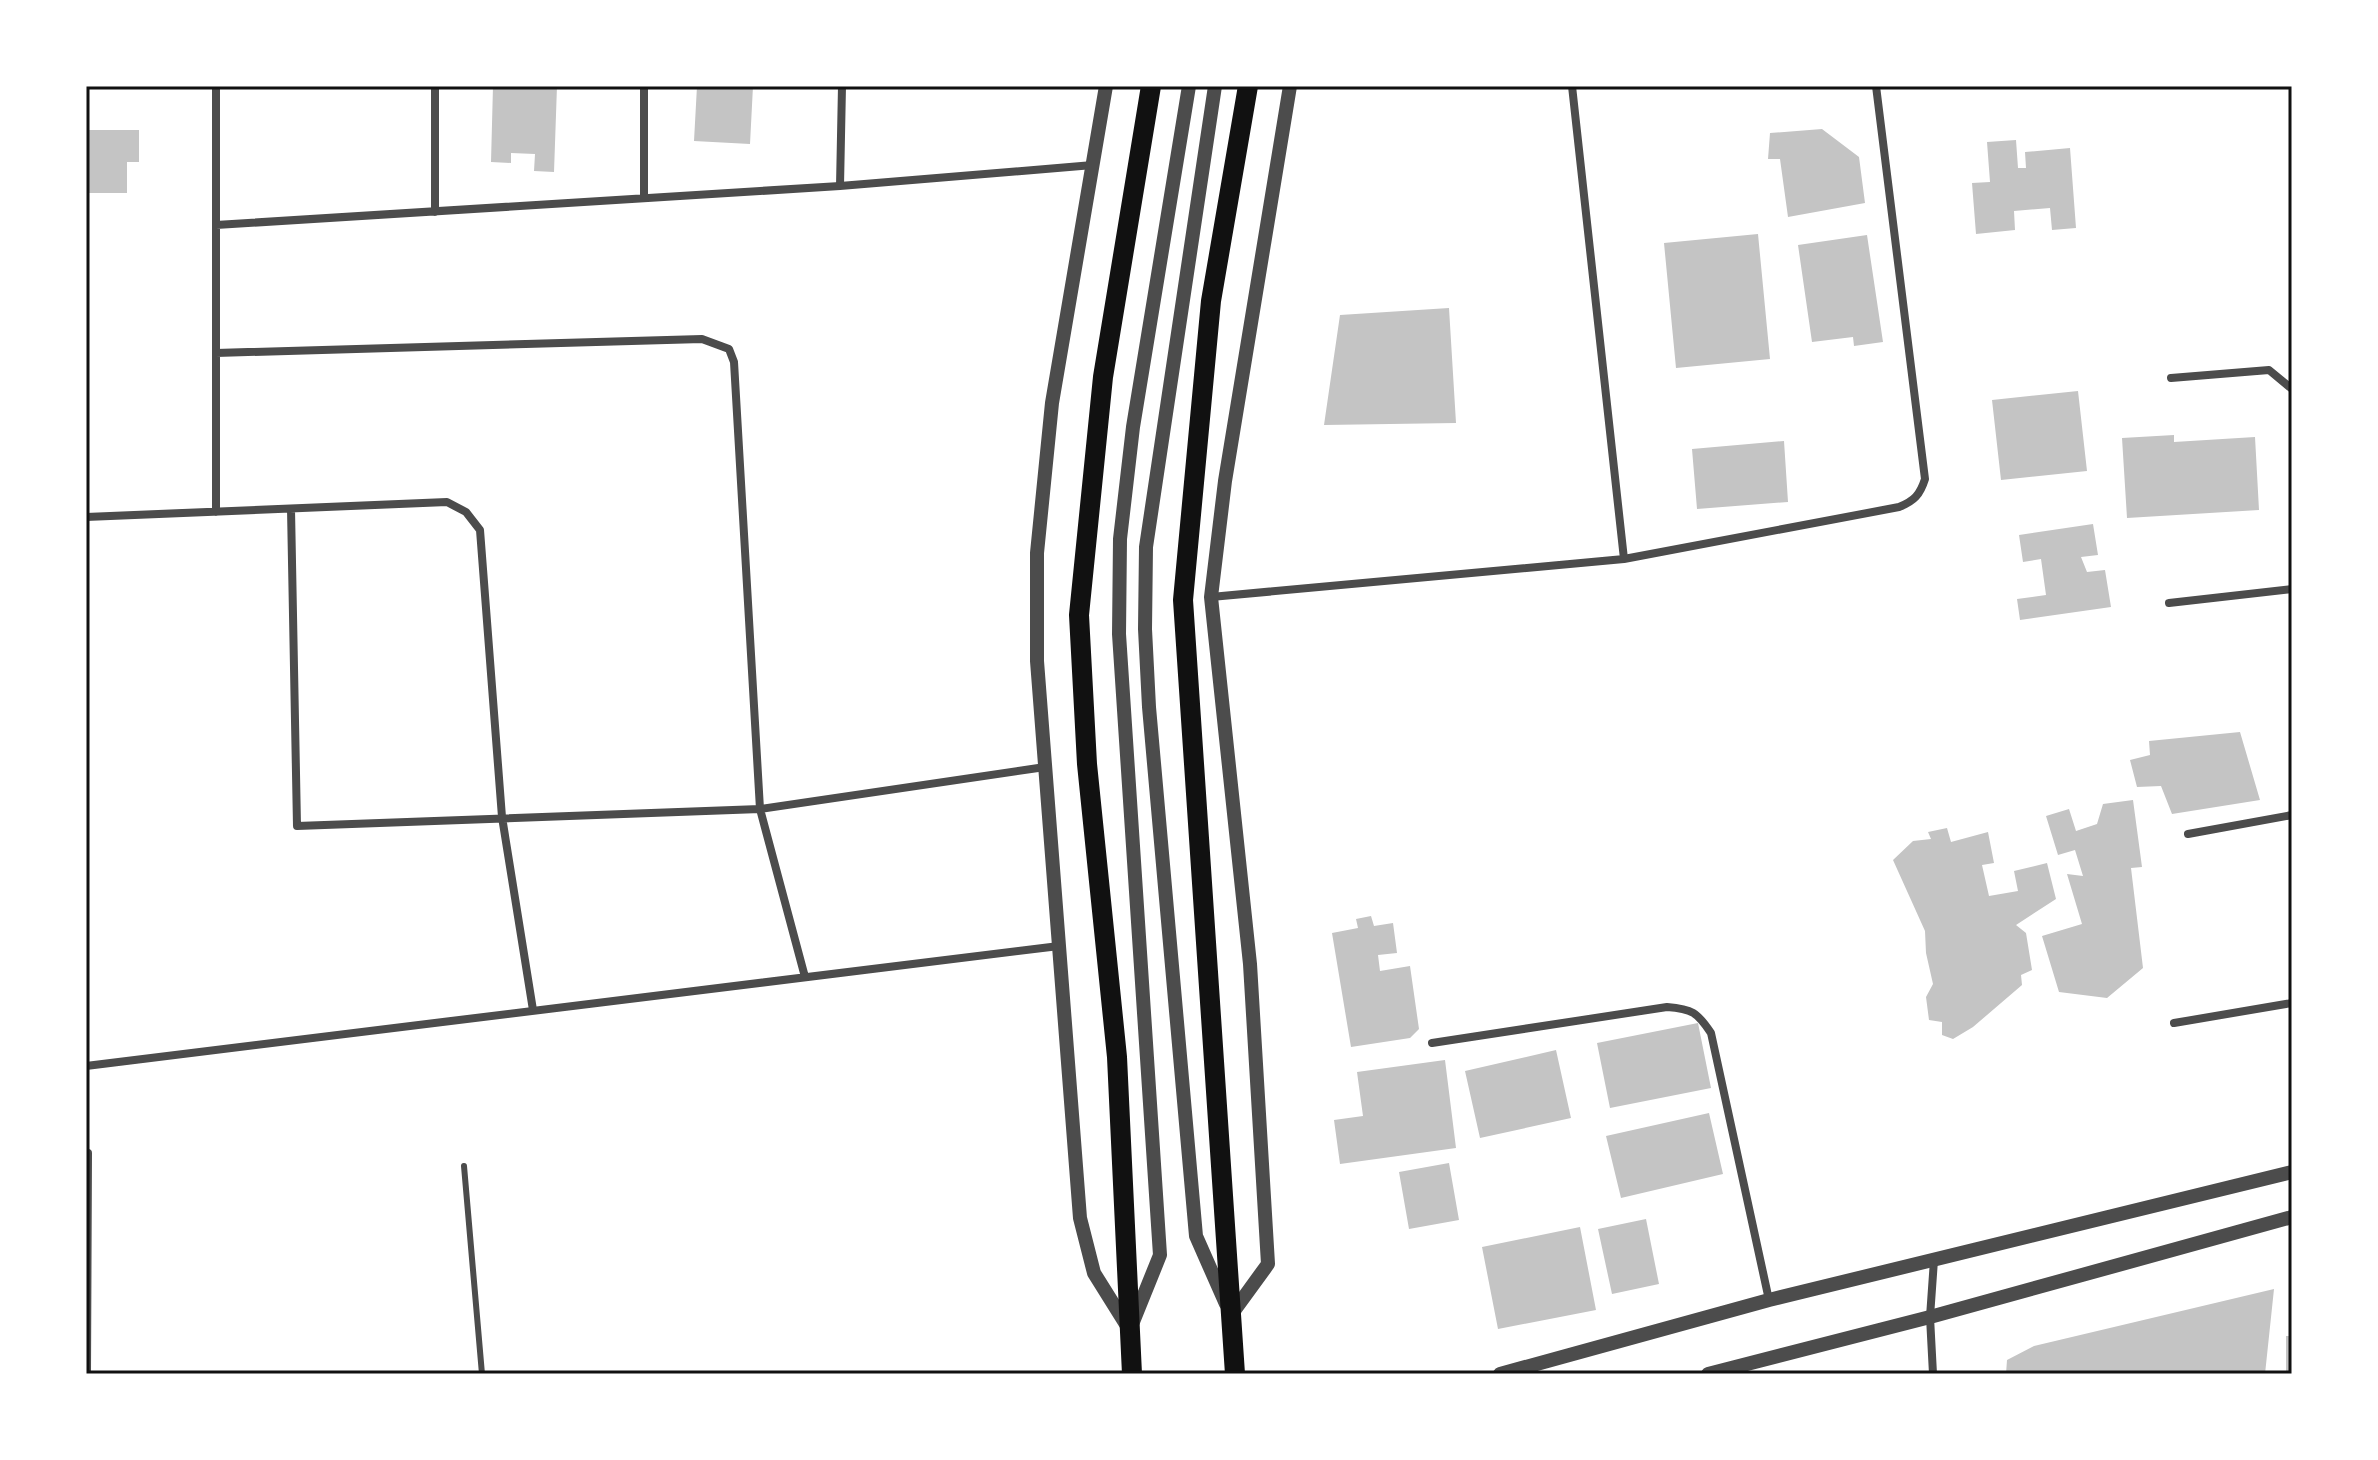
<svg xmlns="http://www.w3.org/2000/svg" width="2378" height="1460" viewBox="0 0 2378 1460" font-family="Poppins,sans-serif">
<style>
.building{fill:#c4c4c4}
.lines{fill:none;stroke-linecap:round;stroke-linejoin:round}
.service{stroke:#4c4c4c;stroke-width:6}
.minor{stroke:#4c4c4c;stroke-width:8}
.tertiary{stroke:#4c4c4c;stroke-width:14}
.primary{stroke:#111;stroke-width:20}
.neatline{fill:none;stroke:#111;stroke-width:3}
</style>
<rect width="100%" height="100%" fill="#fff"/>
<path class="building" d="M493 86H557L554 172 534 171 535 154 511 153V163L491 162Z
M697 86H753L750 144 694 141Z
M1822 129 1859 157 1865 203 1788 217 1780 159H1768L1770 133Z
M86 130H139V162H127V193H86Z
M2016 140 2018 168H2026L2025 152 2070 148 2076 228 2052 230 2050 208 2014 211 2015 230 1976 234 1972 183 1990 182 1987 142Z
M1758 234 1770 359 1676 368 1664 243Z
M1867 235 1883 342 1854 346 1853 337 1812 342 1798 245Z
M1449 308 1456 423 1324 425 1340 315Z
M2078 391 2087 471 2001 480 1992 400Z
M2174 435V442L2255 437 2259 510 2127 518 2122 438Z
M1784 441 1788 502 1697 509 1692 449Z
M2093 524 2098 555 2081 557 2087 572 2105 570 2111 607 2020 620 2017 599 2046 595 2041 559 2023 562 2019 535Z
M2240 732 2260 800 2172 814 2161 786 2137 787 2130 760 2150 755 2149 741Z
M2133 800 2142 867 2131 868 2143 968 2107 998 2059 992 2042 936 2082 924 2067 874 2083 876 2075 850 2058 855 2046 816 2069 809 2076 831 2097 824 2103 804Z
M1947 828 1951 842 1988 832 1994 863 1982 865 1989 896 2018 891 2014 871 2047 863 2056 899 2016 925 2026 933 2032 970 2021 975 2022 985 1973 1027 1953 1039 1942 1035V1022L1929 1020 1926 997 1933 984 1926 953 1925 931 1893 860 1913 841 1931 839 1928 832Z
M1371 916 1374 926 1393 923 1397 953 1378 955 1380 971 1410 966 1419 1029 1410 1038 1351 1047 1332 933 1358 928 1356 919Z
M1698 1023 1711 1088 1610 1108 1597 1043Z
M1556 1050 1571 1118 1480 1138 1465 1071Z
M1445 1060 1456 1148 1340 1164 1334 1120 1363 1116 1357 1072Z
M1709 1113 1723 1174 1621 1198 1606 1136Z
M1449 1163 1459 1220 1409 1229 1399 1172Z
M1646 1219 1659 1284 1612 1294 1598 1229Z
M1580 1227 1596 1310 1498 1329 1482 1247Z
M2274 1289 2265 1374H2006L2007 1360 2034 1346Z
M2286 1336H2292V1374H2286Z"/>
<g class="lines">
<path class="service" d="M464 1166 482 1374"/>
<path class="minor" d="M216 86V225L840 186 1093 165
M435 86V212
M840 186 842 86
M644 198V86
M216 225V512
M216 353 702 339 729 349 734 362 760 809 805 977
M2171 378 2269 370 2292 389
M291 509 297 826 760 809 1045 767
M86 517 447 502 466 512 480 530 502 817 533 1010
M1624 559 1899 507C1914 501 1920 495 1925 479L1876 86
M1211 597 1624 559 1572 86
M2169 603 2292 589
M2188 834 2292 815
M2174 1023 2292 1003
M1432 1043 1667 1007C1692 1009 1697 1012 1711 1033L1769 1300
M86 1066 1059 946
M87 1374 88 1153
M1933 1374 1930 1317 1934 1260"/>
<path class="tertiary" d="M1106 86 1052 403 1037 553V661L1080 1218 1094 1273 1129 1329
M1215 86 1146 547 1145 629 1149 707 1196 1236 1226 1304
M1231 1315 1268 1264 1250 964 1211 597 1225 481 1290 86
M1133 1322 1160 1255 1119 634 1120 539 1133 427 1189 86
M1500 1374 1769 1300 2292 1172
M1708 1374 1930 1317 2292 1217"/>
<path class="primary" d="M1132 1374 1117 1057 1087 764 1079 615 1103 377 1151 86
M1235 1374 1183 600 1211 301 1248 86"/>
</g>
<rect width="2378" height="1460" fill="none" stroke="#ffffff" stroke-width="176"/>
<rect x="88" y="88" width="2202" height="1284" class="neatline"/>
</svg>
